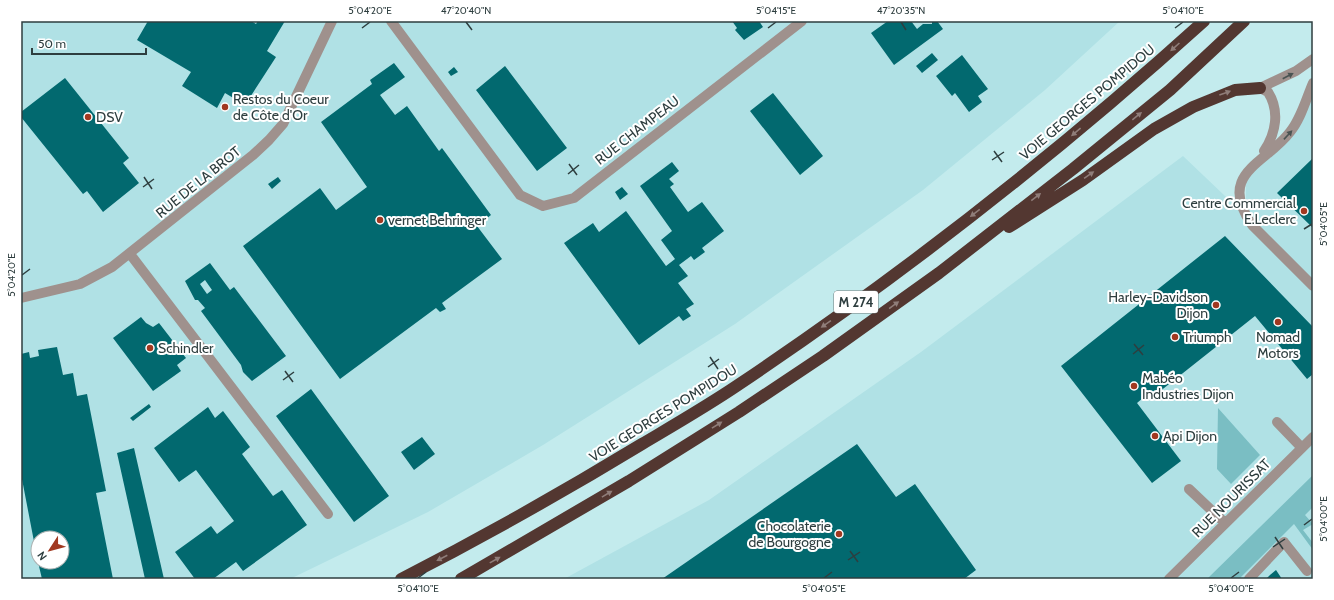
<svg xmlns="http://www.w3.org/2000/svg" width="1334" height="600" viewBox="0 0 1334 600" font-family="Cabin,sans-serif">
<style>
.built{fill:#b0e1e5;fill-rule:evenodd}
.green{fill:#7abec3}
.building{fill:#02696f;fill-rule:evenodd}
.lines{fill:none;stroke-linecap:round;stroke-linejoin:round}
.minor{stroke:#9f918d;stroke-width:10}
.highway{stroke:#533731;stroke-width:12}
.oneway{fill:#8f7d79}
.oneway2{fill:#4a5352}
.ticks{fill:none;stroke:#2e3e3f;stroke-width:1.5}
.poi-dot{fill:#a13820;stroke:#fff;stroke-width:1.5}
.labels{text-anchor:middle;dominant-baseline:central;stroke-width:4;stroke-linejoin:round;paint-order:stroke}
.shield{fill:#fff;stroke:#6d7879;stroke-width:1}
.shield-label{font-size:13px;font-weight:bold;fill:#2e3e3f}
.poi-label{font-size:14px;fill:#2e3e3f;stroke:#fff;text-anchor:start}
.street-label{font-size:14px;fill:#2e3e3f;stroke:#fff}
.neatline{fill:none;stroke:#2e3e3f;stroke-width:1.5}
.ticks-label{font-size:10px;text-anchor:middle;fill:#2e3e3f}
</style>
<rect width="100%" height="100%" fill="#c3ebed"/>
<path class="built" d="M21 21H1120L1045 90 923 190 735 324 543 445 428 512 290 579H21ZM38 538H62V562H38Z
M1313 79V579H564L709 500 921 352 1183 156 1246 216V175L1289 134Z"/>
<path class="green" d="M1218 408 1260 455 1231 484 1217 469Z
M1313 475V507L1305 515 1313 524 1303 530 1313 543V550L1294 524 1239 579H1207Z"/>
<path class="building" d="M148 21H251L256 24 258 21H285L267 51 276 57 245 105 225 93 217 108 182 86 191 72 137 40Z
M732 21H759L763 27 744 40 735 30 737 28Z
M888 21H911L917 29 923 24H932V21H937L943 29 894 65 871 33Z
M932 53 938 60 922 73 916 66Z
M962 55 988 89 978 96 982 102 969 112 955 93 952 96 936 76Z
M394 63 405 77 380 95 395 115 407 106 439 151 442 148 491 215 477 226 502 259 442 303 446 309 440 312 436 308 340 379 243 246 320 188 336 210 367 187 321 122 372 84 370 80Z
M505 66 567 148 537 171 476 90Z
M454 67 458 72 451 76 448 72Z
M65 78 129 158 123 163 139 183 103 212 87 191 83 194 21 117V112Z
M773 93 823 156 800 175 750 111Z
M1313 158V228L1277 193Z
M672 162 679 171 669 179 674 184 670 187 688 212 702 202 724 231 702 248 705 252 694 260 691 256 679 265 688 276 678 283 694 304 686 309 691 316 683 321 679 316 639 345 564 243 593 223 599 232 626 211 666 266 675 259 661 240 672 231 640 186Z
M278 177 281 181 272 189 268 184Z
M622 187 628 194 620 200 615 192Z
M1225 236 1313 327V374L1307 379 1255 316 1154 396 1150 392 1137 403 1181 461 1152 483 1061 366Z
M210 263 230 290 234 287 286 356 252 381 243 372 241 365 201 311 205 308 198 300H195L185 281ZM205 280 212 290 207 294 200 284Z
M141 317 146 323 153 327 159 323 186 358 177 365 181 371 153 391 113 338Z
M57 347 63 375 73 373 77 396 87 394 106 491 96 493 113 579H42L38 562H62V538H38L37 557 21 474V354L29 352 30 358 39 356 38 350Z
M311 389 389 496 354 522 276 416Z
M149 404 151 407 133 421 130 418Z
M208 407 215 418 223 411 250 447 242 454 273 496 282 490 307 525 243 571 236 562 213 579H195L175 552 211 526 217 534 234 521 196 470 179 482 154 448Z
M422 437 435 454 414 470 401 452Z
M857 444 896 497 915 484 976 570 964 579H662Z
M134 448 164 579H145L117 453Z
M1276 570 1282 579H1266L1270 575Z"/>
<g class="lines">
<path class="minor" d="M391 21 520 195 543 206 574 198 802 21
M1313 83C1306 99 1301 119 1290 132 1266 164 1216 173 1252 225L1313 286
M1260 88 1268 92C1280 111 1276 133 1264 151
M1260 88 1296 71 1313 59
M130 254 328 514
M21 298 80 284 112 267 253 155 269 140 283 124 332 21
M1277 422 1302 448
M1189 489 1225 523
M1169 579 1313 437
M1249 579 1284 542 1307 571"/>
<path class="highway" d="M1009 227 1083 180 1154 129 1193 107 1235 90 1260 88
M401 579C483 537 563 492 642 444 674 425 707 406 738 385 902 275 1058 153 1204 21
M461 579 629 481 739 412 823 356 939 273 1073 169 1170 90 1244 21"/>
</g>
<defs><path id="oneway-solid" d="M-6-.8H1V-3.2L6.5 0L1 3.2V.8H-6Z"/></defs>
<g class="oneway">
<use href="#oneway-solid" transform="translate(1175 47) rotate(138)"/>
<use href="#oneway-solid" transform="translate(1225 93) rotate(-20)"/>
<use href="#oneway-solid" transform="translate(1137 116) rotate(-39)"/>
<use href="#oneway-solid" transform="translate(1076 132) rotate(140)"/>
<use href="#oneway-solid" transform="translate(1089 175) rotate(-35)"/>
<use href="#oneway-solid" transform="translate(1036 197) rotate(-38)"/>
<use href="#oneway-solid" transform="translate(975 213) rotate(143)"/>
<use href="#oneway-solid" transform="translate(894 305) rotate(-36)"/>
<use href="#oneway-solid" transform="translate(826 324) rotate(145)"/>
<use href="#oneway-solid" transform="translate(717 425) rotate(-32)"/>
<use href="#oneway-solid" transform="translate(607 494) rotate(-31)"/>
<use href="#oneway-solid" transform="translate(442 558) rotate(153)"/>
<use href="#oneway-solid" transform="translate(495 560) rotate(-29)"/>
</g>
<g class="oneway2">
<use href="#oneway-solid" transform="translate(1288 76) rotate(-28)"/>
<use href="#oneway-solid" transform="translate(1288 135) rotate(-47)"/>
</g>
<path class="ticks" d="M466 22 472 30M901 22 906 30M362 28 370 22M768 28 776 22M1175 28 1183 22M994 151 1002 162M992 160 1004 152M569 164 577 175M568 174 579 165M144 177 152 189M143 187 154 179M1304 229 1312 224M22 275 30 269M1134 344 1143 355M1133 354 1144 345M710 357 718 369M708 367 719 359M285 371 293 382M283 380 294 372M1304 525 1312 519M1275 537 1283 549M1273 547 1285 539M850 551 858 562M848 560 860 552M418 578 426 572M824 578 832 572M1231 578 1239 572"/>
<g class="poi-dot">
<circle cx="225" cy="107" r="4"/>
<circle cx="88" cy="117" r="4"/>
<circle cx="1304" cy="211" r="4"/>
<circle cx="380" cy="220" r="4"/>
<circle cx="1216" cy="305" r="4"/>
<circle cx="1278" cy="322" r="4"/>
<circle cx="1175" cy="337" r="4"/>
<circle cx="150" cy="348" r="4"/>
<circle cx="1134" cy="386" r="4"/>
<circle cx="1155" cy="436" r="4"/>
<circle cx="839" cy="534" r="4"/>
</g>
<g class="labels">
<rect class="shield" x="834" y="291" width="44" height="22" rx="3"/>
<g class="shield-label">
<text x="856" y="302">M 274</text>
</g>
<g class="poi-label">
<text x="233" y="99">Restos du Coeur<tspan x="233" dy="16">de Côte d'Or</tspan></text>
<text x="96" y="117">DSV</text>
<text x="1296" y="203" text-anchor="end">Centre Commercial<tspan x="1296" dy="16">E.Leclerc</tspan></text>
<text x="388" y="220">vernet Behringer</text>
<text x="1208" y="297" text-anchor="end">Harley-Davidson<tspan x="1208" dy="16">Dijon</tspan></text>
<text x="1183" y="337">Triumph</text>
<text x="1278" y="337" text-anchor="middle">Nomad<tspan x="1278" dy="16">Motors</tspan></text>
<text x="158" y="348">Schindler</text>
<text x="1142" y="378">Mabéo<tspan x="1142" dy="16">Industries Dijon</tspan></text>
<text x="1163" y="436">Api Dijon</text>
<text x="831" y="526" text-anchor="end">Chocolaterie<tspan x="831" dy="16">de Bourgogne</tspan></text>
</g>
<g class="street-label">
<text transform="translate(1087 102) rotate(-40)">VOIE GEORGES POMPIDOU</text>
<text transform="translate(637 130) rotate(-38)">RUE CHAMPEAU</text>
<text transform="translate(198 182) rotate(-39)">RUE DE LA BROT</text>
<text transform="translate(663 413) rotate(-32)">VOIE GEORGES POMPIDOU</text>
<text transform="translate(1231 498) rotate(-45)">RUE NOURISSAT</text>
</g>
</g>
<rect width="1334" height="600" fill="none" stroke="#ffffff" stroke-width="44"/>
<g transform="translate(50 550) rotate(234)"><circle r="19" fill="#ffffff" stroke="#abb2b2"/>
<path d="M0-3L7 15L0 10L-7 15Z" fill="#a13820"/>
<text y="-6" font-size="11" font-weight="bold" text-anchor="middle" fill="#2e3e3f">N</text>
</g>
<path d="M32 48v6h114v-6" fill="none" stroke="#2e3e3f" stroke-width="2"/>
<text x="38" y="48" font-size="12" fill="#2e3e3f" stroke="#ffffff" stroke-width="3" paint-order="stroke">50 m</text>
<rect x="22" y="22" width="1290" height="556" class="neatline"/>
<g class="ticks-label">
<text x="370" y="14">5°04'20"E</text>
<text x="466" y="14">47°20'40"N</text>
<text x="776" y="14">5°04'15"E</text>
<text x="901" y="14">47°20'35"N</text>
<text x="1183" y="14">5°04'10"E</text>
<text transform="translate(1323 224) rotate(-90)" y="4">5°04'05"E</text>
<text transform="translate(11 275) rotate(-90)" y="4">5°04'20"E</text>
<text transform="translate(1323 519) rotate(-90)" y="4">5°04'00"E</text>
<text x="418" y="592">5°04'10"E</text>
<text x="824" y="592">5°04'05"E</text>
<text x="1231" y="592">5°04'00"E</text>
</g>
</svg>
